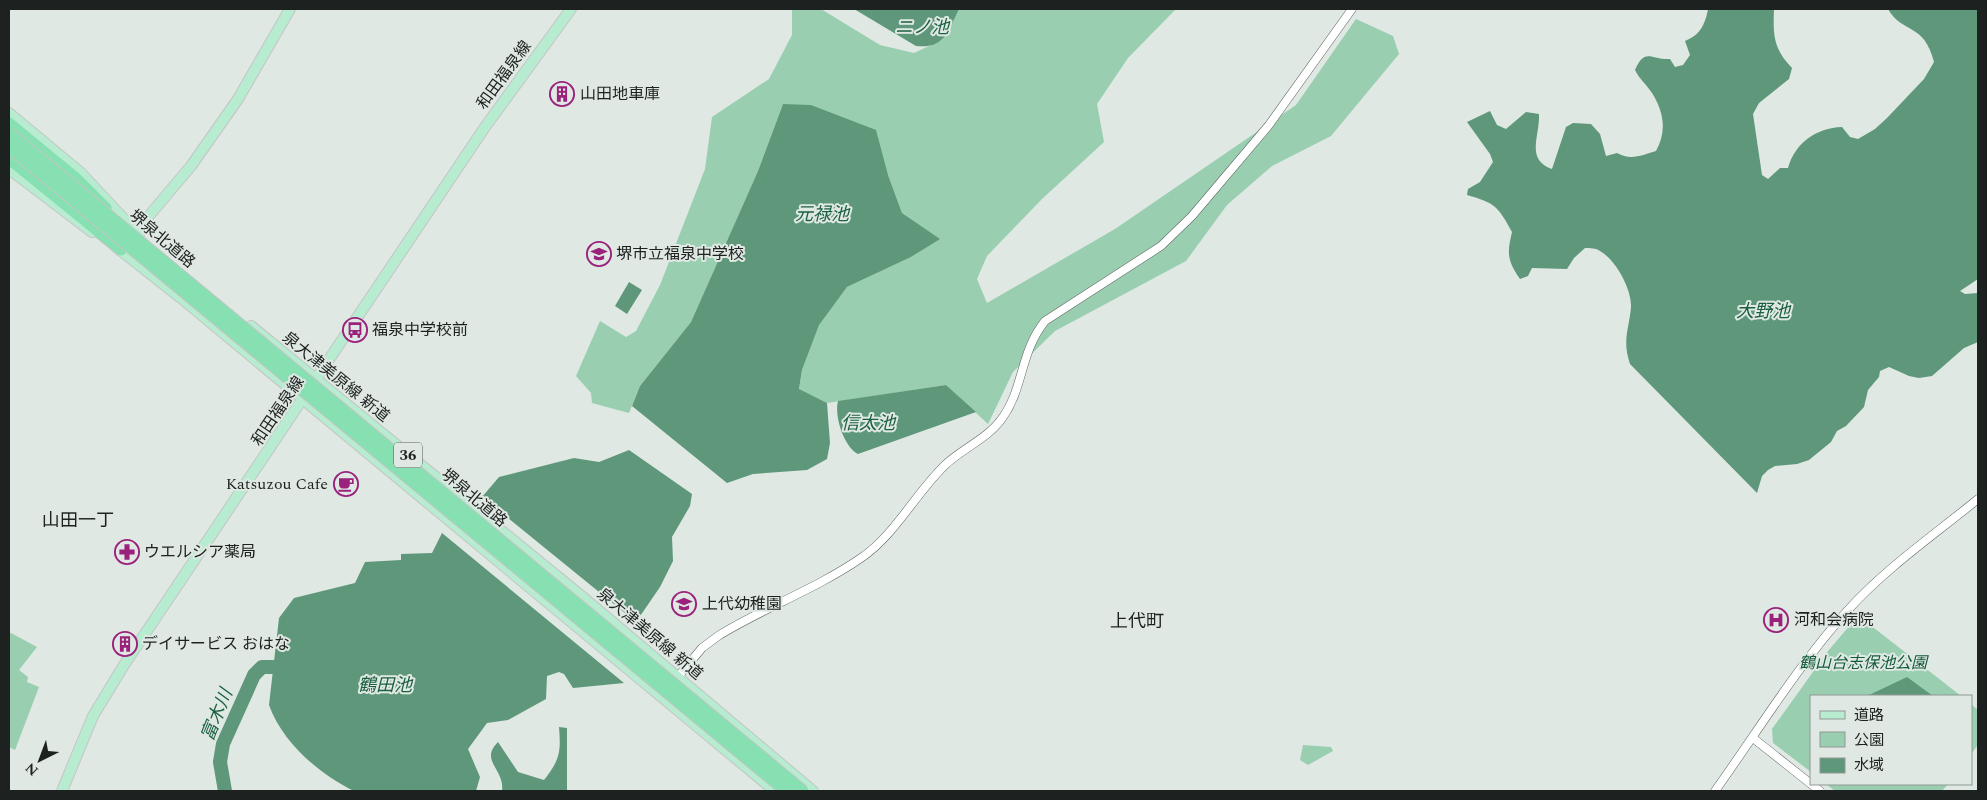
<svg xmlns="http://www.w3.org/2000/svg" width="1987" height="800" viewBox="0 0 1987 800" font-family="Spectral,'Noto Sans JP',serif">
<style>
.green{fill:#99ceb1}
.water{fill:#5e9779}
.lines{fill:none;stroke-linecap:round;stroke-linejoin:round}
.river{stroke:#5e9779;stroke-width:14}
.minor-casing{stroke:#5e6561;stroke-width:9}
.major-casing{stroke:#c4c5c5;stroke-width:12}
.highway-casing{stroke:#c4c5c5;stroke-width:13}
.minor{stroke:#fff;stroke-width:8}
.major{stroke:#b7ecd1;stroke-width:10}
.highway{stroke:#87e0b2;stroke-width:11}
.highway-bridge-casing{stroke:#c4c5c5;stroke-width:13;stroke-linecap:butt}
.highway-bridge{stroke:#87e0b2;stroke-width:11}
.labels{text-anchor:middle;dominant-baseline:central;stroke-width:4;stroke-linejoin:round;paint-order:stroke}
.shield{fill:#dfe8e3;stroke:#575d5a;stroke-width:1}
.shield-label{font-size:15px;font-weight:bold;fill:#1d211f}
.street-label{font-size:16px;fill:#1d211f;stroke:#dfe8e3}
.poi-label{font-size:16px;fill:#1d211f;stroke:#dfe8e3;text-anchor:start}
.park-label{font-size:16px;font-style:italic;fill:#125a3b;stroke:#dfe8e3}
.water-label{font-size:18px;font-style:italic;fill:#1b6041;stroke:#dfe8e3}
.neighbourhood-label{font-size:18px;fill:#1d211f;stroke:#dfe8e3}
</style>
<rect width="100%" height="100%" fill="#dfe8e3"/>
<path class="green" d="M792 9H821L880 45 914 53 942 40 959 9H1176L1128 58 1097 104 1104 142 1042 199 987 256 977 279 987 303 1115 229 1296 105 1356 19 1393 36 1399 54 1331 136 1272 166 1227 205 1186 261 1055 331 1013 372 988 424 946 385 827 403 799 390 802 370 819 324 847 287 911 257 939 239 902 213 888 175 783 104 758 171 691 322 640 386 629 413 592 403 591 393 576 376 600 321 626 337 636 331 660 285 705 169 712 117 769 79 792 35Z
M1857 617H1860L1961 696H1811V772L1773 743 1772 729 1828 651Z
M11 633 37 647 19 670 28 677 27 682 39 687 15 750 9 747V634Z
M1971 704 1978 710V745L1971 754Z
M1303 745 1331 747 1333 751 1308 765 1300 760Z
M1826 784H1948L1942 791H1835Z"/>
<path class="water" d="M854 9H959C948 31 945 49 916 46Z
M1708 9H1774C1773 34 1773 49 1792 68L1789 79 1759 103 1753 114 1762 175 1768 179 1780 168H1788C1795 143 1816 128 1842 127L1850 137 1858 139 1875 129 1887 118 1924 79 1934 62C1924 22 1902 34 1888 9H1978V279L1960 291 1965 294 1978 293V342L1964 348 1932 376 1919 378 1909 376 1889 367 1880 371 1879 377 1868 390 1864 407 1846 426 1837 431 1831 442 1809 460 1797 464 1775 466 1768 470 1762 476 1757 493 1630 364C1622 340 1629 330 1631 307 1632 289 1615 259 1600 251 1596 248 1590 248 1585 248L1574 258 1567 269 1532 268 1528 276 1520 279C1507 260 1507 253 1512 232 1498 206 1495 203 1467 195L1468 189 1480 182 1493 162 1490 154 1467 122 1490 111 1497 125 1506 129 1526 112 1539 114C1540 137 1525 159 1552 169L1566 127 1573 123 1591 124 1600 134 1606 156 1617 153C1631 161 1642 155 1656 151 1667 131 1664 112 1652 93 1647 85 1640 80 1635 70 1645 47 1651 60 1670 59L1675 67 1683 65 1690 55 1685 41C1700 35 1705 25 1708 9Z
M783 104 811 105 876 130 888 175 902 213 940 239 911 257 847 287 819 325 802 370 799 389 827 403 830 443 827 459 807 470 753 474 727 483 632 406 640 386 691 322 758 171Z
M629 282 642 290 627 314 615 306Z
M946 385 976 412 858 454C844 447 834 416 838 401Z
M629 450 692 494 690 506 672 537 673 561 660 587 636 622 482 497 499 477 574 458 599 462Z
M442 533 624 683 573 688 564 674 559 672 547 676 546 699 508 720 487 723 468 749 480 777 476 791H354C319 774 282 742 269 705L279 618 294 598 355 583 365 562 401 560V554L432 553Z
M1907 677 1933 696H1867Z
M559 727 567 728V791H502C505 769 479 761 498 742L518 772 544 780C560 760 561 752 559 727Z"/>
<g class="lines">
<path class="river" d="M225 791 220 762 223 744 254 675 262 667H273"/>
<defs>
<path id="minor" d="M676 679 702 648 718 636C763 608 816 589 861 558 895 535 915 494 945 465 963 448 989 438 1003 417 1024 387 1020 352 1045 321L1161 246 1192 216 1269 125 1352 9
M1753 738 1811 784
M1811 784 1820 791
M1715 791C1758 731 1798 665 1848 610 1886 568 1934 535 1978 499"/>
<path id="major" d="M9 113 80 172 139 235
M9 169 92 232
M131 237 191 166 238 99 290 9
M115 246 181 298 775 791
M251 326 585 599 813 791
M62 791 93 716 124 665 485 127 571 9"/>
<path id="highway" d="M9 123 76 178 106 208
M9 159 121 250"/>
</defs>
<use href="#minor" class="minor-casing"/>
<use href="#major" class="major-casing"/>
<use href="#highway" class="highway-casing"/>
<use href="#minor" class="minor"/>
<use href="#major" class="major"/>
<use href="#highway" class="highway"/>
<defs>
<path id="highway-bridge" d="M9 133 803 791
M9 147 786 791"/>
</defs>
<use href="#highway-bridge" class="highway-bridge-casing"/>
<use href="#highway-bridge" class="highway-bridge"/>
</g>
<defs>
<symbol id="building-ring" viewBox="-11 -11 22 22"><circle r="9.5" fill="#dfe8e3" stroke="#9a227c" stroke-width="1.5"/><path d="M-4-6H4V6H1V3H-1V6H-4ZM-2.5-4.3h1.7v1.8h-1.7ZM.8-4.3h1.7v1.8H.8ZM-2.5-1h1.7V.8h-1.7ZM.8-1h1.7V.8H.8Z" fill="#9a227c"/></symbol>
<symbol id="school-ring" viewBox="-11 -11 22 22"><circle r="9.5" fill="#dfe8e3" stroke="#9a227c" stroke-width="1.5"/><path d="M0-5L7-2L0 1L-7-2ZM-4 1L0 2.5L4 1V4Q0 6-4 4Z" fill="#9a227c"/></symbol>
<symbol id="bus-ring" viewBox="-11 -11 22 22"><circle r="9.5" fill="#dfe8e3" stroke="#9a227c" stroke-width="1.5"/><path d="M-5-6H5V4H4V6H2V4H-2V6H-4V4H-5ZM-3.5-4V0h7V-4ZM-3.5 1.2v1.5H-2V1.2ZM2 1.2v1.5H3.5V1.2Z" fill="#9a227c"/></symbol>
<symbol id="cafe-ring" viewBox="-11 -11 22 22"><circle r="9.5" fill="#dfe8e3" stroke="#9a227c" stroke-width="1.5"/><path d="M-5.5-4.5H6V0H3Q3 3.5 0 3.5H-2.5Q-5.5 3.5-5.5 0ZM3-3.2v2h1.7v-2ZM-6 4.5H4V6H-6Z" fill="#9a227c"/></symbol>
<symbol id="pharmacy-ring" viewBox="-11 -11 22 22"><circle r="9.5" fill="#dfe8e3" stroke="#9a227c" stroke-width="1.5"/><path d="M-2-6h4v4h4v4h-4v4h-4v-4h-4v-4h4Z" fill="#9a227c"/></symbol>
<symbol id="hospital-ring" viewBox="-11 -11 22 22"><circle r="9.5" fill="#dfe8e3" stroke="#9a227c" stroke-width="1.5"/><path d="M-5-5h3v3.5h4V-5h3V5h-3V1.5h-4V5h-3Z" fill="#9a227c"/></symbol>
</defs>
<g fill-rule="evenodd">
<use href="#building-ring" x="548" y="80" width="28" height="28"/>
<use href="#school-ring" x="585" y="240" width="28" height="28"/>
<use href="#bus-ring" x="341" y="316" width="28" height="28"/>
<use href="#cafe-ring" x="332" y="470" width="28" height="28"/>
<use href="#pharmacy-ring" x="113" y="538" width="28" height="28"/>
<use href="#school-ring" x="670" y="590" width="28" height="28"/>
<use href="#hospital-ring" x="1762" y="606" width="28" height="28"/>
<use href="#building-ring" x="111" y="630" width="28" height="28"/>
</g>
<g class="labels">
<rect class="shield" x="394" y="442.5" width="28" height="25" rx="4"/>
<g class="shield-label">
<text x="408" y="455">36</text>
</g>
<g class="street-label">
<text transform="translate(504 75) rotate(-54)">和田福泉線</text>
<text transform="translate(162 239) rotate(40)">堺泉北道路</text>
<text transform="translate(336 377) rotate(39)">泉大津美原線 新道</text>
<text transform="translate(278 411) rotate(-56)">和田福泉線</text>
<text transform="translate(474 498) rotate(40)">堺泉北道路</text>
<text transform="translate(650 634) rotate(40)">泉大津美原線 新道</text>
</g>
<g class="poi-label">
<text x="580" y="94">山田地車庫</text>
<text x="616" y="254">堺市立福泉中学校</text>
<text x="372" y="330">福泉中学校前</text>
<text x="328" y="484" text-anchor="end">Katsuzou Cafe</text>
<text x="144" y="552">ウエルシア薬局</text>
<text x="702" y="604">上代幼稚園</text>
<text x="1794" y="620">河和会病院</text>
<text x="142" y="644">デイサービス おはな</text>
</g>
<g class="park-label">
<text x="1863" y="663">鶴山台志保池公園</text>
</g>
<g class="water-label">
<text x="922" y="27">ニノ池</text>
<text x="822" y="214">元禄池</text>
<text x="1763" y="311">大野池</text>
<text x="868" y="423">信太池</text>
<text x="385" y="685">鶴田池</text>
<text transform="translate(217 715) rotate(-68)">富木川</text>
</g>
<g class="neighbourhood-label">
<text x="78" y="520">山田一丁</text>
<text x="1137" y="621">上代町</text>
</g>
</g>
<rect width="1987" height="800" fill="none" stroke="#1d211f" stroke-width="20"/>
<rect x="1810" y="695" width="162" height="90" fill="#dfe8e3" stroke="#919895"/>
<rect x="1820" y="711" width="25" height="8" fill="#b7ecd1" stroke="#919895"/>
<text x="1854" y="720" font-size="15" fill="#1d211f">道路</text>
<rect x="1820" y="732" width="25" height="15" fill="#99ceb1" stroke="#919895"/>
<text x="1854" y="745" font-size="15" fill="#1d211f">公園</text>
<rect x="1820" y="758" width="25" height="15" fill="#5e9779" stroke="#919895"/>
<text x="1854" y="770" font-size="15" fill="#1d211f">水域</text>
<g transform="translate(40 760) rotate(222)" stroke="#dfe8e3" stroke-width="4" paint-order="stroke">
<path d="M0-4L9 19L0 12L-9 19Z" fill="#1d211f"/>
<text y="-8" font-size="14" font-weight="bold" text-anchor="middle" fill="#1d211f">N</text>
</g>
</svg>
